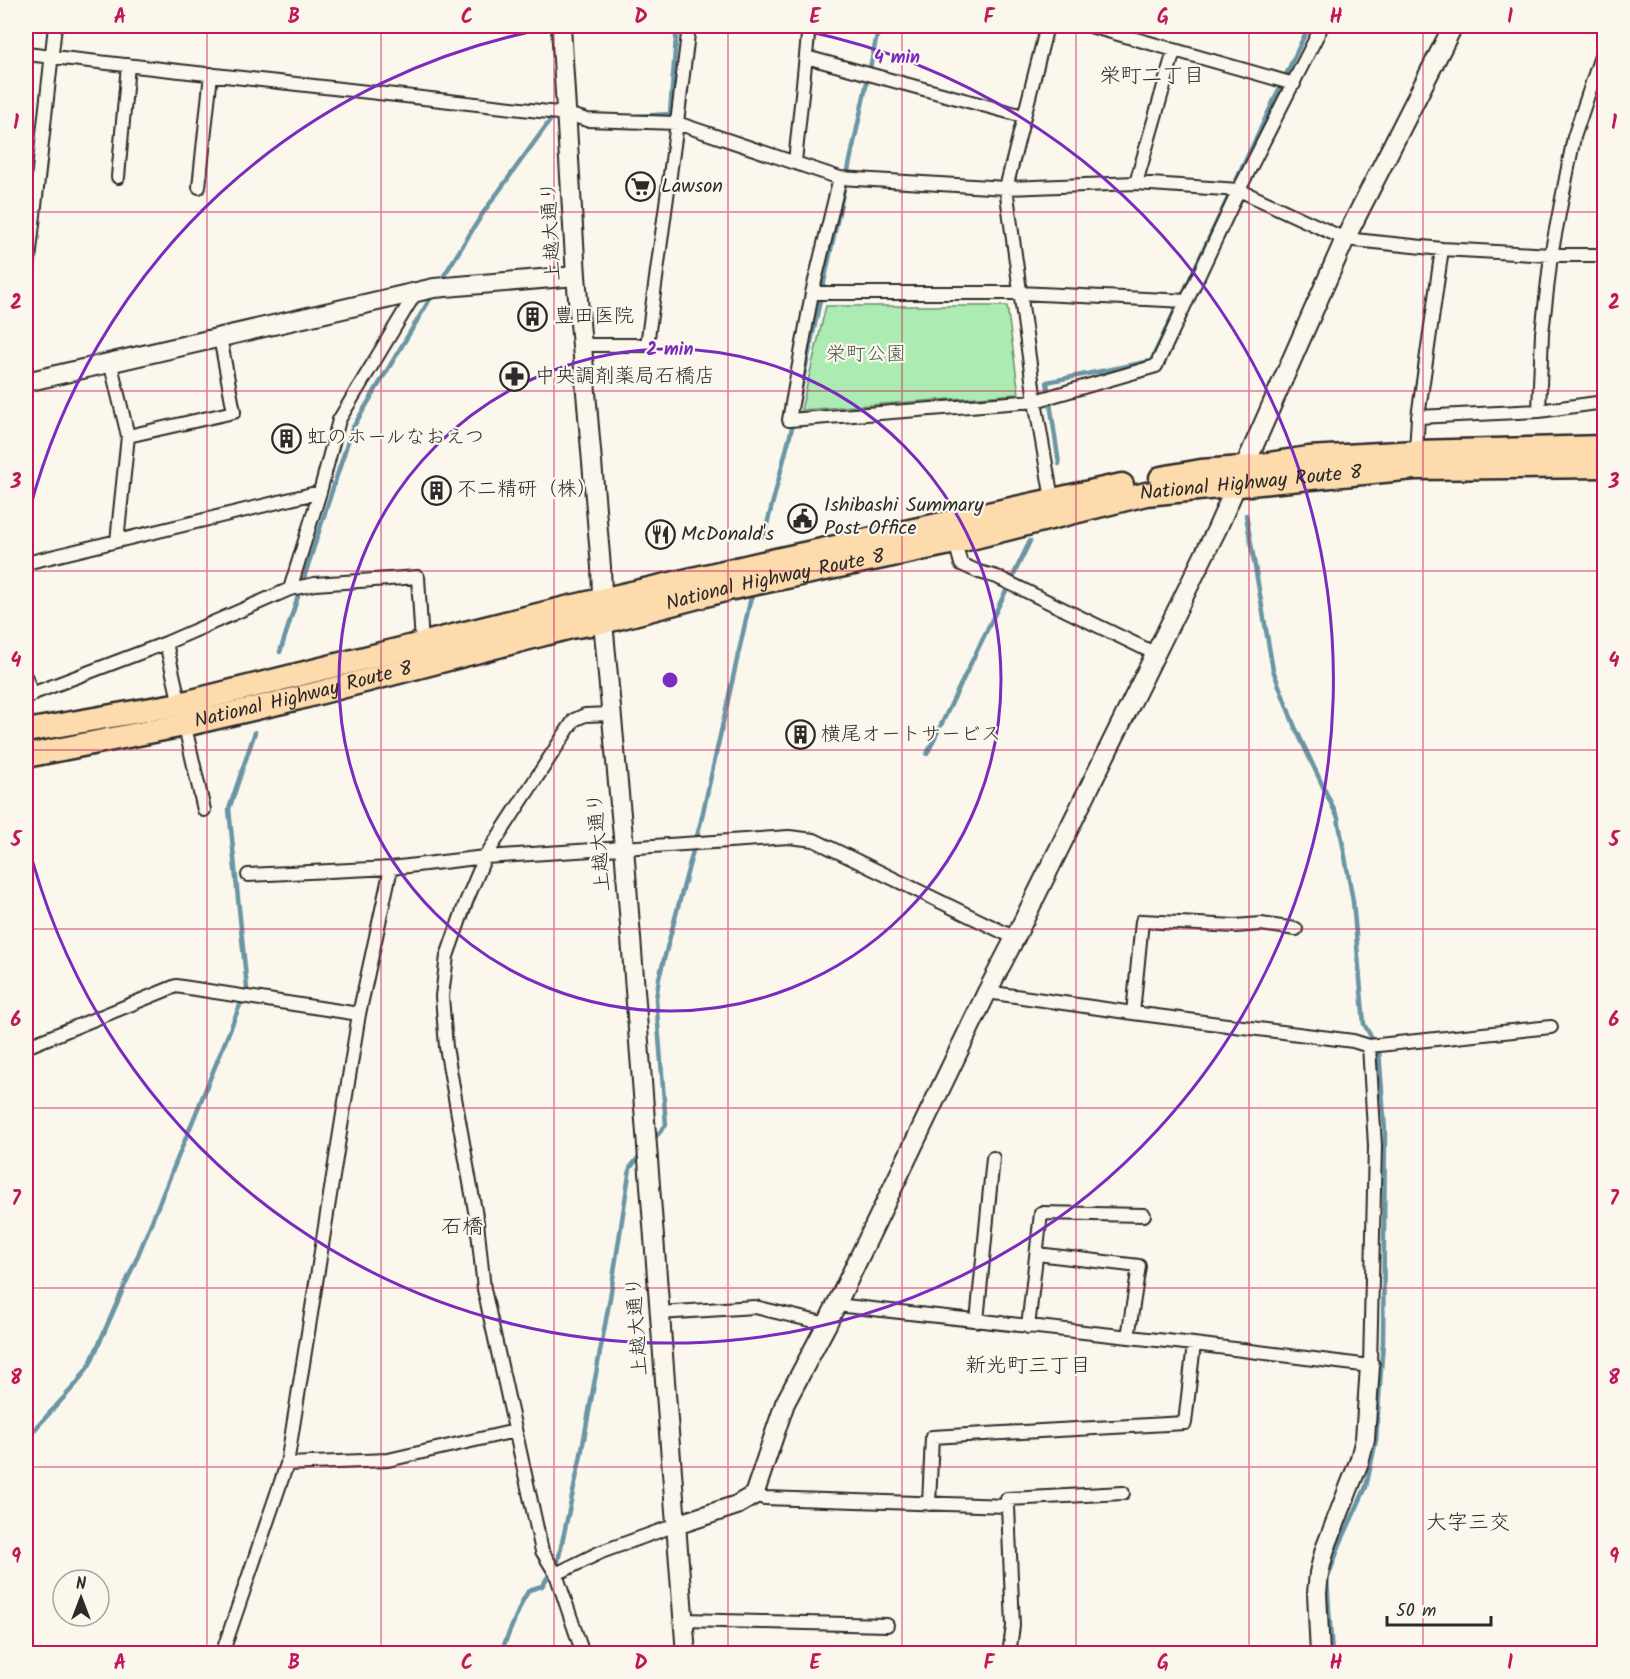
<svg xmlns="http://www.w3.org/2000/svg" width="1630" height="1679" viewBox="0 0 1630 1679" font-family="Kalam,'Klee One',sans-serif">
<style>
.park{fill:#acecb3;stroke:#6c8c6f;stroke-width:1.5}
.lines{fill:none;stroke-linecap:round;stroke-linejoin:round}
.stream{stroke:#6995a4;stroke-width:4.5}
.street-casing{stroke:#2b2b2b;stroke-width:16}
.secondary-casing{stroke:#2b2b2b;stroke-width:22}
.highway-casing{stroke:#2b2b2b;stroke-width:27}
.street{stroke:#fbf7ec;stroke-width:12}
.secondary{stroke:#fbf7ec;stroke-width:18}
.highway{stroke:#fedbac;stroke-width:22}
.grid{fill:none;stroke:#c2185b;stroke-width:1.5;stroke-opacity:0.55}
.ring{fill:none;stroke:#7b2cbf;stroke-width:3}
.labels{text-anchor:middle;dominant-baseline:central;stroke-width:4.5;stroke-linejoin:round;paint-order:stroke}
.poi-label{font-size:20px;fill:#2b2b2b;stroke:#fbf7ec;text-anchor:start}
.street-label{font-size:20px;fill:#2b2b2b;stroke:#fbf7ec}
.park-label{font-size:20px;fill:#4b5b4d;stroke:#fbf7ec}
.neighbourhood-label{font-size:21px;fill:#2b2b2b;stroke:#fbf7ec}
.centre{fill:#7b2cbf;stroke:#fbf7ec;stroke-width:3}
.ring-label{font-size:18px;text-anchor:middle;font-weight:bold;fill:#7b2cbf;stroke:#fbf7ec;stroke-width:4.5;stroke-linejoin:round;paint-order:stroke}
.neatline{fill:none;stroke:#c2185b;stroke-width:2}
.grid-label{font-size:20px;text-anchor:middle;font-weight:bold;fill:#c2185b}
</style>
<rect width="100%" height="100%" fill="#fbf7ec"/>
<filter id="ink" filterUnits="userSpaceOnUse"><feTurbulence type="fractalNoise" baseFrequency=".0167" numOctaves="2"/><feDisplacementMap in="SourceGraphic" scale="12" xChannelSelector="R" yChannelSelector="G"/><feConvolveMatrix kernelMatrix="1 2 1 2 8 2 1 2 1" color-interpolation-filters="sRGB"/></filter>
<g filter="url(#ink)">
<path class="park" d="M826 306H1007L1019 394 801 410Z"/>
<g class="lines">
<path class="stream" d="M636 116 670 114 677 26
M440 282 483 213 554 115
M798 403 879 26
M1059 464 1047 382 1151 361 1309 26
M1246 515 1273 670 1294 725 1338 818 1353 901 1364 1024 1379 1051 1385 1131 1383 1342 1376 1440 1366 1487 1340 1544 1327 1580 1332 1654
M764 536 794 420
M280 652 352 429 433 294
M927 754 1030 541
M652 1141 666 1125 656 999 659 978 701 821 751 597
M26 1439 77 1383 90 1364 136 1260 247 988 229 809 255 732
M500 1654 523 1600 529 1590 542 1586 558 1561 580 1460 610 1298 630 1168 641 1154"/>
<defs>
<path id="street" d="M1047 26 1006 188 1035 401 1052 499
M1090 26 1294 84
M26 54 567 114 587 120 677 123 840 178 1006 188 1136 183 1239 190 1345 239 1442 249 1551 255H1604
M806 57 1023 116
M795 162 809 26
M118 177 128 65
M840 178 812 293 789 420 1035 401 1156 366 1239 190 1322 26
M1136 183 1174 51
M199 187 211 74
M26 287 55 26
M812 293H1019L1187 301
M583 345H647L677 123 689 26
M110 361 128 436 117 541
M1539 411 1604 402
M1418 417 1442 249
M128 436 234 412 220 337
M1416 452 1418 417 1539 411 1542 333 1551 255 1574 137 1604 47
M955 542 961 564 979 572 997 577 1154 653
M26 563 320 492
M290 589 320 492 339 420 416 292
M166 643 204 810
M26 678 32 695
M26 696 166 643 290 589 315 584 418 577 422 645
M248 875 391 868 485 857 789 837 814 840 1015 938
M987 992 1133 1013 1353 1041 1369 1046 1551 1027
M1133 1013 1142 921 1235 926 1261 924 1296 929
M26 1047 176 986 359 1014
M1037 1254 1139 1266 1128 1337
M836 1305 1194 1344 1370 1366 1375 1146 1369 1046
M659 1313 755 1307 827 1324
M977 1321 993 1158
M1028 1327 1041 1213 1144 1215
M287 1464 388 1460 515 1431
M754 1495 764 1498 1008 1506 1013 1626 1009 1654
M929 1504 932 1437 1185 1423 1194 1344
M1008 1506 1007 1499 1123 1493
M556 1574 601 1552 676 1525
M684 1620 887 1625
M222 1654 287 1464 359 1014 391 868
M583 1654 556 1574 542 1551 484 1289 477 1222 446 1047 442 996 447 956 466 902 485 857 574 720 585 715 611 714"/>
<path id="secondary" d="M561 26 576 276 601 567 603 622 624 847 686 1654
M26 382 434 288 576 276
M676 1525 737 1505 754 1495 785 1403 827 1324 987 992 1015 938 1217 529 1345 239 1453 26
M1320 1654 1317 1593 1319 1573 1325 1549 1359 1462 1365 1439 1370 1366"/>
<g id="highway">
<path d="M1161 478 1201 471 1243 468 1309 458 1416 452 1604 447"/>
<path d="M26 731 180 704 566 608 776 560 1122 485"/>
<path id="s1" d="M26 756 184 725 299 698 571 627 603 622 728 589 955 542 1146 494 1414 468 1604 466"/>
</g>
</defs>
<use href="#street" class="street-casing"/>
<use href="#secondary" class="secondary-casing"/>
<use href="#highway" class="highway-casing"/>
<use href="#street" class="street"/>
<use href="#secondary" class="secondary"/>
<use href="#highway" class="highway"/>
</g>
</g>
<path class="grid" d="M207 26V1654M381 26V1654M554 26V1654M728 26V1654M902 26V1654M1076 26V1654M1249 26V1654M1423 26V1654M26 212H1604M26 391H1604M26 571H1604M26 750H1604M26 929H1604M26 1108H1604M26 1288H1604M26 1467H1604"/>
<g class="ring">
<circle cx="670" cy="680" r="331"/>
<path d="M27 520A663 663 0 0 1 561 26M779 26A663 663 0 1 1 27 840"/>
</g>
<defs>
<symbol id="supermarket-ring" viewBox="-11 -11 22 22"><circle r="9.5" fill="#fbf7ec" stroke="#2b2b2b" stroke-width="1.5"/><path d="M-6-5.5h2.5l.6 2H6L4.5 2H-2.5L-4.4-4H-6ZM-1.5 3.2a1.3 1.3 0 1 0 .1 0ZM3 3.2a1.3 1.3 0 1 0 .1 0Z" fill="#2b2b2b"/></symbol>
<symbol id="building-ring" viewBox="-11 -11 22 22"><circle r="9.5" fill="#fbf7ec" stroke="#2b2b2b" stroke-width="1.5"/><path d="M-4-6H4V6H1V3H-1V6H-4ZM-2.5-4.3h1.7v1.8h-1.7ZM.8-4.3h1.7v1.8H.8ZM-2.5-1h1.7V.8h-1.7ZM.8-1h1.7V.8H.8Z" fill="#2b2b2b"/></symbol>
<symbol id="pharmacy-ring" viewBox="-11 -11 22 22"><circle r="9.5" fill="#fbf7ec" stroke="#2b2b2b" stroke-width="1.5"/><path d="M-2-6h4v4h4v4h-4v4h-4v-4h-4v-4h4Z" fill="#2b2b2b"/></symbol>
<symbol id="civic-ring" viewBox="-11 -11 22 22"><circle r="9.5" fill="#fbf7ec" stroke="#2b2b2b" stroke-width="1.5"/><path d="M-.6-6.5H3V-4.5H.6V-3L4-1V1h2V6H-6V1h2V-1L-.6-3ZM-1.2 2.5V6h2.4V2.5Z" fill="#2b2b2b"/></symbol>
<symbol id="restaurant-ring" viewBox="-11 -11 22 22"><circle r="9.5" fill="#fbf7ec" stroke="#2b2b2b" stroke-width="1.5"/><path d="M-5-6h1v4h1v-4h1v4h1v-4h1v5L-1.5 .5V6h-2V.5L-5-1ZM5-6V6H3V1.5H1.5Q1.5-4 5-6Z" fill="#2b2b2b"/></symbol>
</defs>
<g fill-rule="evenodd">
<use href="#supermarket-ring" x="624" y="170" width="33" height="33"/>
<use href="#building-ring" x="516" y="300" width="33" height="33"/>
<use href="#pharmacy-ring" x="498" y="360" width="33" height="33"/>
<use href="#building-ring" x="270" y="422" width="33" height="33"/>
<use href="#building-ring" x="420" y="474" width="33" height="33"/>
<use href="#civic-ring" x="786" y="502" width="33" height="33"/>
<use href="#restaurant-ring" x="644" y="518" width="33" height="33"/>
<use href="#building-ring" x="784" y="718" width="33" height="33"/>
</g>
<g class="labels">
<g class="poi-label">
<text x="661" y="187">Lawson</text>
<text x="554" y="317">豊田医院</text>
<text x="535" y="377">中央調剤薬局石橋店</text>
<text x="307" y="438">虹のホールなおえつ</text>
<text x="457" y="490">不二精研（株）</text>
<text x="824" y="506">Ishibashi Summary<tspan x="824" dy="23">Post Office</tspan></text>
<text x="681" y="535">McDonald's</text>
<text x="821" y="735">横尾オートサービス</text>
</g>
<g class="street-label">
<text transform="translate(552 231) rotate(-93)">上越大通り</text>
<text stroke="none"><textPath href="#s1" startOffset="1256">National Highway Route 8</textPath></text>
<text stroke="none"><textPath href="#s1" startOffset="770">National Highway Route 8</textPath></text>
<text stroke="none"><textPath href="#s1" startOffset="284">National Highway Route 8</textPath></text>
<text transform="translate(600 842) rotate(-95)">上越大通り</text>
<text transform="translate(638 1326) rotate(-94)">上越大通り</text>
</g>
<g class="park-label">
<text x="866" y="355">栄町公園</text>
</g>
<g class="neighbourhood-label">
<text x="1152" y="76">栄町二丁目</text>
<text x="462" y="1227">石橋</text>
<text x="1028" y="1366">新光町三丁目</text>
<text x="1468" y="1523">大字三交</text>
</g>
</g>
<circle cx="670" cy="680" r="9" class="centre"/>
<g class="ring-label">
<text x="897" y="63">4 min</text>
<text x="670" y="355">2 min</text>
</g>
<rect width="1630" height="1679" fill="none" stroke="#fbf7ec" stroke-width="66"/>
<g transform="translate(81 1598)"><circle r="28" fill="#fbf7ec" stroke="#a8a59f" stroke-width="1.5"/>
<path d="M0-4.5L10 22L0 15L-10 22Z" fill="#2b2b2b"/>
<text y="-9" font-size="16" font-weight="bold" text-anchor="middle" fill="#2b2b2b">N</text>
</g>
<path d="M1387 1616v9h104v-9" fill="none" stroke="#2b2b2b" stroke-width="3"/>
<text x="1396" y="1616" font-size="18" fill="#2b2b2b" stroke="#fbf7ec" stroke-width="4.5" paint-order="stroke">50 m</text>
<rect x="33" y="33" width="1564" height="1613" class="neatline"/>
<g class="grid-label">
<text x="120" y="23">A</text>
<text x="294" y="23">B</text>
<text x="467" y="23">C</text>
<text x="641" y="23">D</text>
<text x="815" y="23">E</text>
<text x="989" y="23">F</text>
<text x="1163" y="23">G</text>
<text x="1336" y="23">H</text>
<text x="1510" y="23">I</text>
<text x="16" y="129">1</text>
<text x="1614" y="129">1</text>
<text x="16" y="309">2</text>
<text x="1614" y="309">2</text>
<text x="16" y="488">3</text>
<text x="1614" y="488">3</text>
<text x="16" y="667">4</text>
<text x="1614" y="667">4</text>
<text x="16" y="846">5</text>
<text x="1614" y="846">5</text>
<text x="16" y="1026">6</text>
<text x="1614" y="1026">6</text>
<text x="16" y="1205">7</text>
<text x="1614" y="1205">7</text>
<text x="16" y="1384">8</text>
<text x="1614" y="1384">8</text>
<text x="16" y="1563">9</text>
<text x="1614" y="1563">9</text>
<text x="120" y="1669">A</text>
<text x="294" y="1669">B</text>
<text x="467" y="1669">C</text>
<text x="641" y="1669">D</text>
<text x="815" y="1669">E</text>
<text x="989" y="1669">F</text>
<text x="1163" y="1669">G</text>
<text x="1336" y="1669">H</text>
<text x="1510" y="1669">I</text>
</g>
</svg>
